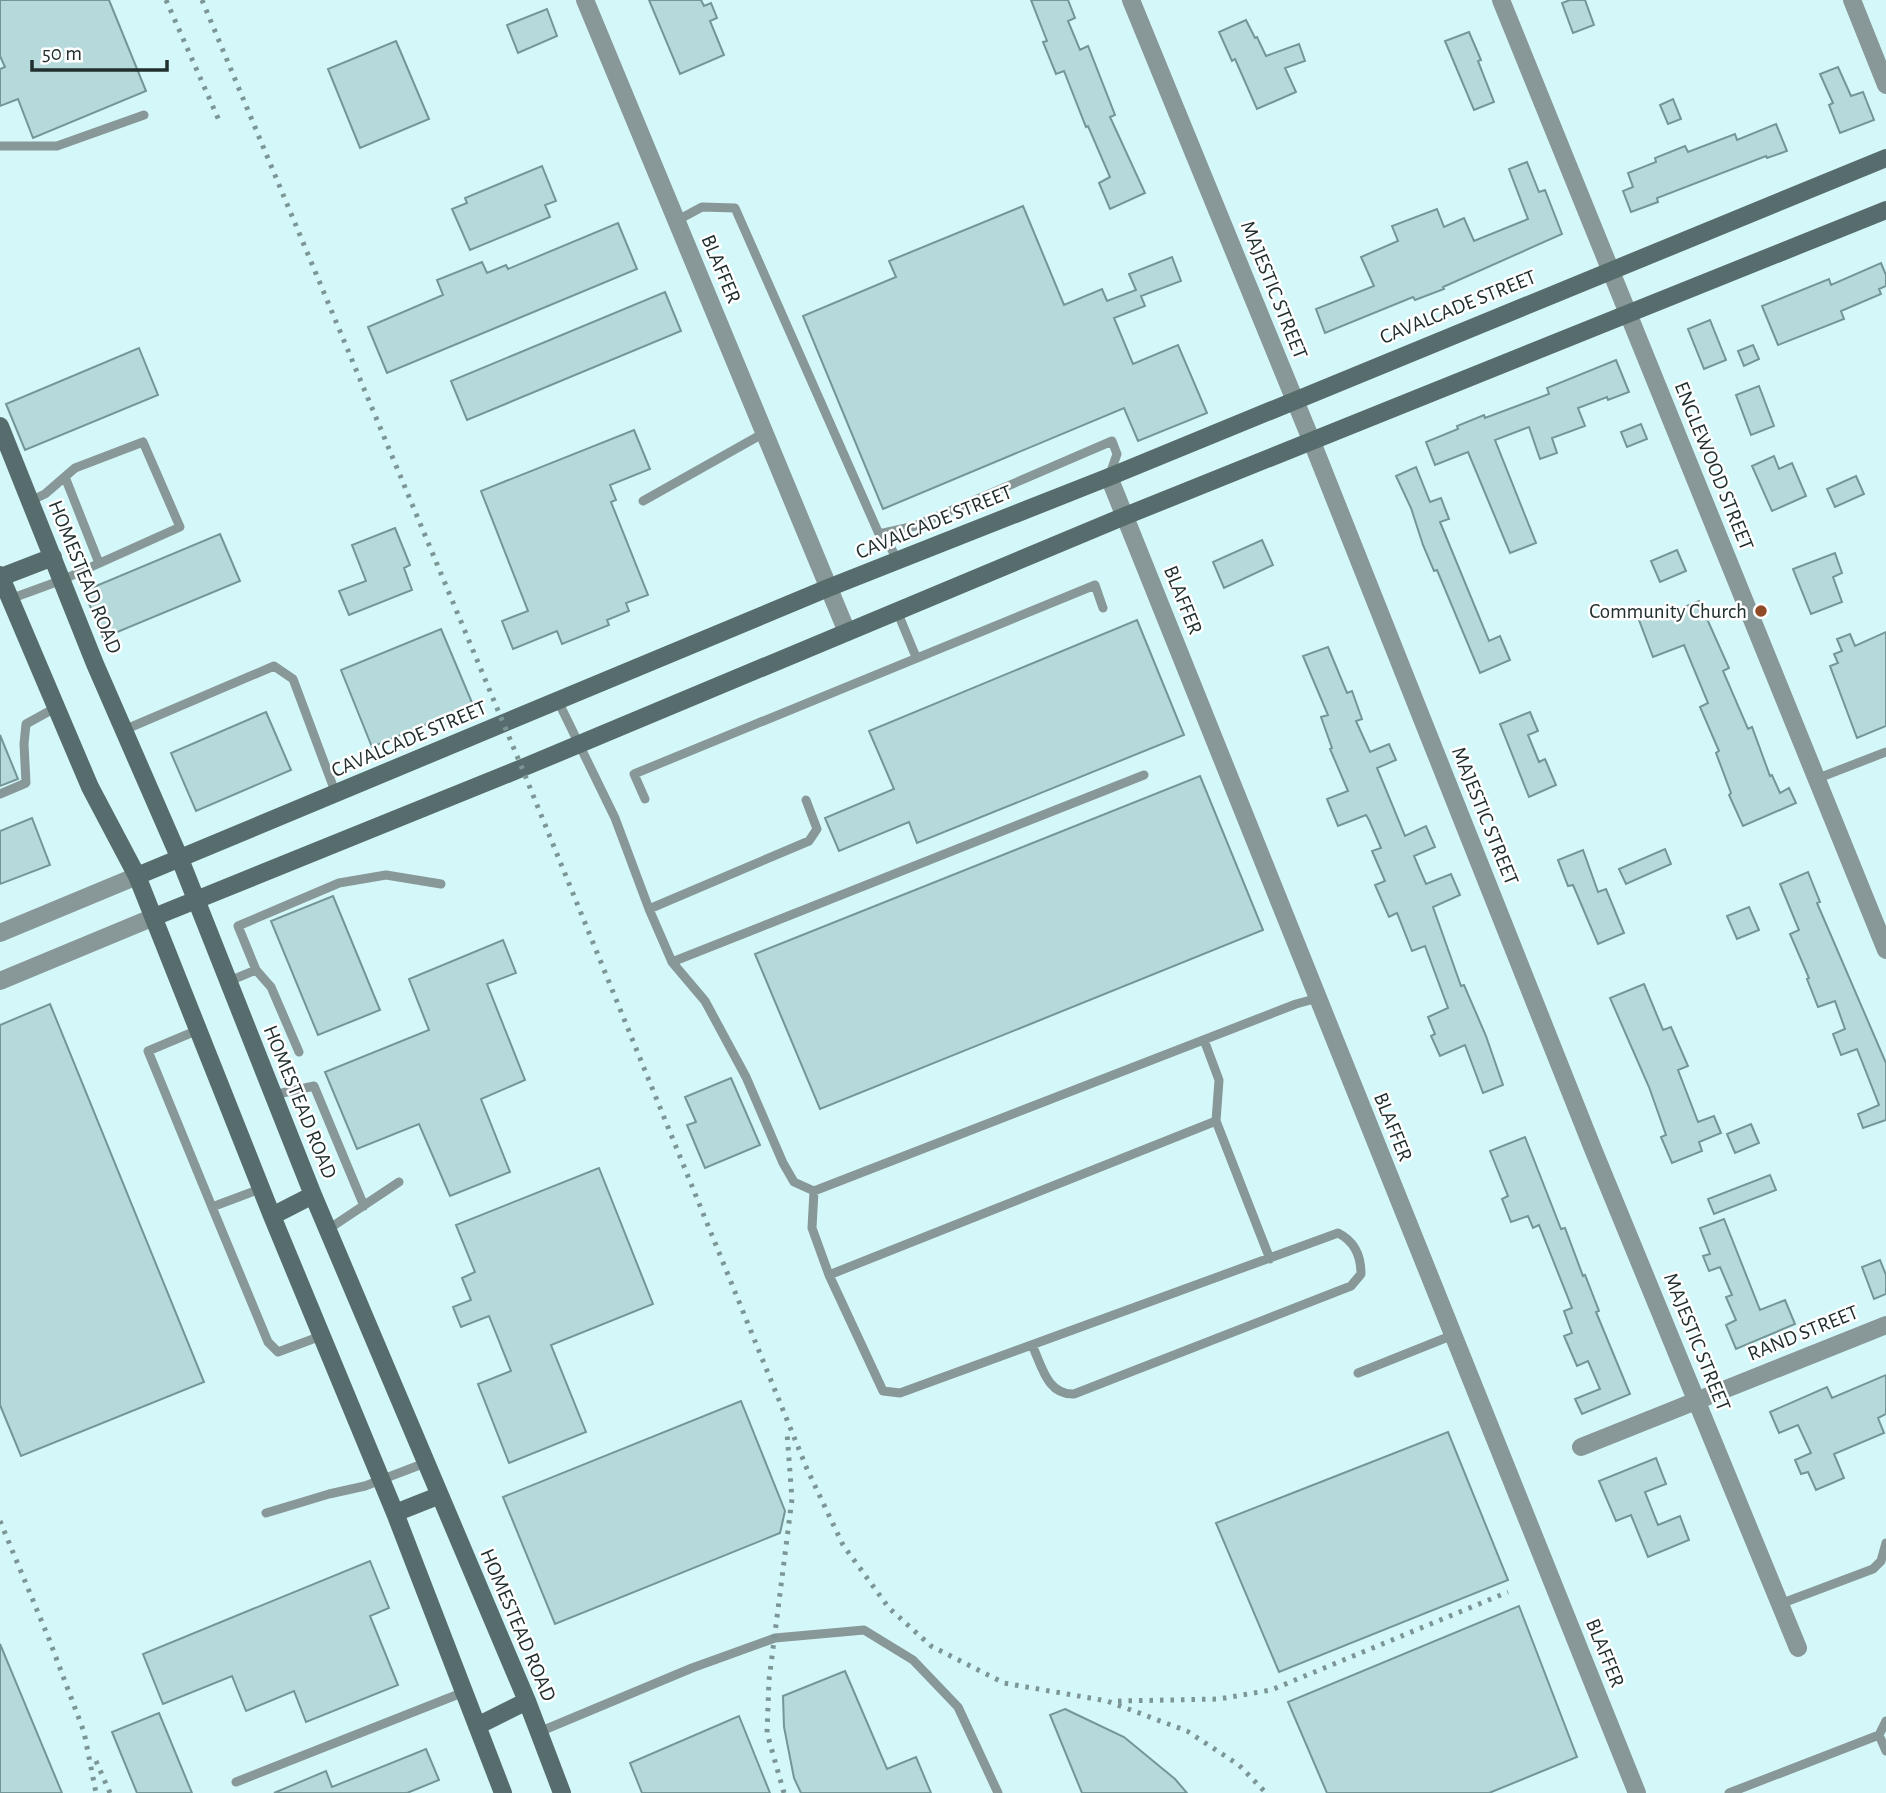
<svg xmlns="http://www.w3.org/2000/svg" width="1886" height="1793" viewBox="0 0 1886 1793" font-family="'Alegreya Sans',sans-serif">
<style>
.building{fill:#b6dadb;stroke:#749697;stroke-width:2}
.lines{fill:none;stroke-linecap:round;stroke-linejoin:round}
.service{stroke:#889797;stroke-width:9}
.minor{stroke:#889797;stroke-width:18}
.tertiary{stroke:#889797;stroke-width:18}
.secondary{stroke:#576d6d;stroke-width:18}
.rail{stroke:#7c9595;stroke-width:5;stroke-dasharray:3.5 7;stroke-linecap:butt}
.poi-dot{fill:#924b27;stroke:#fff;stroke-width:2.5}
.labels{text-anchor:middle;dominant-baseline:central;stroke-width:5;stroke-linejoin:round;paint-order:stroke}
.street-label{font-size:21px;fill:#212f2f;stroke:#fff}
.poi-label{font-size:21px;fill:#212f2f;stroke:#fff;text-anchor:end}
</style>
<rect width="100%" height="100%" fill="#d4f8f9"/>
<path class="building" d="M0 0H109L146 91 33 138 18 99 0 106V69L5 67 0 56Z
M649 0H701L704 6 711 3 717 18 710 21 724 55 680 74Z
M1031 0H1068L1075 18 1068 21 1080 50 1088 46 1115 115 1110 117 1145 193 1110 209 1099 183 1110 177 1088 126 1086 127 1064 71 1056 74 1043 42 1047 41Z
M1570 0H1585L1594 25 1573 33 1562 3Z
M547 9 557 36 518 53 507 25Z
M1246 20 1255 38 1257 37 1266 56 1299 44 1305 61 1285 68 1296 92 1257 109 1235 59 1232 61 1219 32Z
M1469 32 1481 60 1478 61 1494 102 1474 110 1445 41Z
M396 41 429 119 360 148 328 69Z
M1838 67 1851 96 1863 92 1874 120 1840 133 1829 105 1833 103 1820 74Z
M1673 99 1681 119 1668 124 1660 105Z
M1776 124 1787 151 1767 158 1766 156 1657 198 1658 202 1631 212 1623 191 1633 187 1628 173 1656 162 1655 158 1685 146 1688 152 1735 134 1737 140Z
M1527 162 1539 192 1545 190 1562 234 1443 287 1444 289 1415 300 1413 297 1325 333 1316 309 1374 286 1361 257 1398 241 1392 226 1437 209 1444 227 1464 218 1474 241 1528 219 1509 169Z
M542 166 556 201 545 205 550 217 470 250 452 209 467 203 465 198Z
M1023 206 1064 305 1102 289 1107 301 1136 290 1129 274 1172 257 1181 281 1141 296 1145 306 1114 318 1133 364 1178 345 1207 413 1138 441 1124 408 883 509 803 316 896 277 889 261Z
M618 223 637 269 387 373 368 327 443 295 437 280 482 262 487 273 506 265 508 269Z
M1881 263 1886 275V286L1879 289 1881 294 1841 311 1844 319 1778 345 1762 306 1829 279 1831 285Z
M665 292 681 331 467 420 451 381Z
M1710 320 1726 360 1704 369 1688 329Z
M1753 345 1759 359 1744 366 1738 351Z
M139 348 158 395 25 450 6 404Z
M1616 360 1629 392 1608 400 1607 397 1578 408 1585 426 1552 438 1557 453 1540 459 1529 427 1495 440 1536 543 1510 553 1468 452 1435 465 1426 442 1458 429 1457 426 1484 415 1485 418 1549 394 1547 388Z
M1759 386 1774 426 1751 435 1736 395Z
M1641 424 1647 439 1627 447 1621 432Z
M634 430 650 469 610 485 616 500 611 502 648 595 626 603 629 611 607 620 609 625 562 644 557 631 513 649 502 621 528 611 481 491Z
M1774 456 1779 469 1792 463 1806 496 1772 511 1752 466Z
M1416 467 1430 502 1441 498 1449 519 1440 522 1489 641 1500 636 1510 660 1480 673 1437 570 1434 571 1423 545 1411 508 1396 476Z
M1856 476 1864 494 1835 507 1827 489Z
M395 528 410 565 404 568 412 590 349 615 339 591 366 581 352 545Z
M220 534 240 581 103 638 84 591Z
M1262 540 1273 565 1224 588 1213 562Z
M1677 550 1686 571 1660 582 1651 561Z
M1835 553 1842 573 1833 577 1842 602 1811 614 1793 569Z
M1699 601 1729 668 1723 671 1748 729 1752 727 1770 776 1772 775 1780 793 1789 788 1796 803 1743 826 1729 795 1731 793 1716 753 1719 751 1700 707 1708 703 1684 645 1653 657 1639 620 1658 612 1660 617Z
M1137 620 1184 735 917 843 909 822 839 851 825 818 894 789 869 731Z
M441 629 473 705 372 747 341 670Z
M1886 632V726L1857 738 1830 666 1838 663 1834 654 1842 651 1837 639 1850 634 1855 646Z
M1328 647 1347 693 1352 691 1362 719 1356 721 1370 752 1389 744 1396 760 1377 768 1405 836 1426 826 1435 847 1414 856 1426 884 1451 874 1460 895 1433 907 1461 986 1464 985 1486 1036 1503 1085 1483 1093 1465 1045 1440 1056 1431 1036 1435 1034 1428 1017 1448 1008 1425 946 1412 951 1397 913 1389 917 1375 885 1385 881 1372 851 1381 848 1369 820 1366 815 1338 826 1327 799 1348 791 1330 749 1332 748 1321 717 1328 715 1303 656Z
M266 712 291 770 196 811 171 753Z
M1530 712 1538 731 1528 735 1539 762 1545 759 1556 785 1529 797 1500 724Z
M0 735 18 779 0 786Z
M1200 776 1263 930 820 1109 755 954Z
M32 818 50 865 0 884V831Z
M1665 849 1671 864 1626 884 1619 869Z
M1583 850 1598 892 1606 889 1624 933 1598 944 1573 885 1568 886 1558 860Z
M1808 872 1820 902 1817 903 1886 1063V1120L1863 1128 1858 1114 1879 1105 1857 1049 1841 1055 1833 1034 1845 1029 1835 1001 1818 1007 1807 979 1809 978 1790 934 1799 930 1780 884Z
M333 896 380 1010 318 1035 271 921Z
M1749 907 1759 930 1737 939 1727 916Z
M503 940 516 973 487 984 525 1080 481 1099 510 1172 450 1196 419 1124 357 1149 325 1072 429 1030 409 979Z
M1644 984 1663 1030 1671 1027 1688 1066 1678 1070 1698 1122 1714 1116 1721 1133 1699 1142 1702 1151 1672 1163 1661 1137 1666 1135 1649 1087 1610 998Z
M50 1004 204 1382 21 1456 0 1405V1025Z
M731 1078 760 1145 705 1168 687 1125 696 1122 685 1097Z
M1751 1124 1759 1143 1735 1153 1727 1134Z
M1525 1137 1561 1229 1565 1228 1583 1276 1585 1275 1599 1311 1596 1312 1630 1394 1582 1414 1575 1399 1600 1389 1588 1361 1577 1366 1564 1336 1572 1333 1564 1311 1572 1308 1539 1225 1533 1228 1528 1216 1511 1222 1502 1199 1508 1196 1490 1151Z
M599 1168 653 1304 551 1345 586 1432 509 1463 478 1384 511 1371 489 1316 461 1327 453 1307 471 1300 462 1278 475 1272 456 1225Z
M1770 1175 1776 1190 1714 1214 1708 1199Z
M1724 1219 1760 1310 1785 1300 1795 1324 1736 1349 1726 1325 1736 1320 1726 1297 1732 1295 1720 1267 1709 1271 1703 1256 1710 1254 1700 1228Z
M1880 1260 1886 1275V1294L1874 1299 1862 1267Z
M1886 1375V1414L1878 1418 1884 1433 1834 1454 1844 1478 1816 1490 1808 1472 1801 1474 1795 1460 1811 1453 1798 1425 1779 1433 1770 1412 1827 1387 1832 1398Z
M741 1401 785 1511 780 1533 555 1624 503 1497Z
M1448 1432 1508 1580 1279 1672 1216 1523Z
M1656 1458 1666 1484 1645 1492 1658 1525 1680 1516 1689 1540 1648 1557 1631 1515 1616 1521 1599 1481Z
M370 1561 389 1608 370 1616 398 1685 306 1722 294 1691 246 1711 232 1676 163 1704 143 1654Z
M1519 1606 1577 1757 1489 1793H1327L1288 1702Z
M0 1645V1644L62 1793H0Z
M845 1671 887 1769 916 1757 931 1793H801L794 1778 784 1727 783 1696Z
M1065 1709 1124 1737 1175 1779 1187 1793H1082L1050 1715Z
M159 1713 192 1793H137L112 1732Z
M739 1716 770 1793H642L630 1763Z
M426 1749 439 1780 407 1793H274L326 1771 332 1787Z"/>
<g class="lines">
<path class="service" d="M0 146H57L144 115
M676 221 702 207 735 208 879 534 915 526 1112 441 1117 454 1109 477
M65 477 99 563
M643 501 764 433
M879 534 891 548 898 561
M10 599 62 580 180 527 143 442 75 468 45 494 30 501
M897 611 916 657
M558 701 615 818 649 909 672 962 705 1001 746 1077 783 1163 794 1182 814 1191 1296 1004 1318 998
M124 730 274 666 293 679 336 794
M1816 779 1886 752
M0 794 26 783 24 744 26 724 55 708
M645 799 634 774 1095 585 1103 608
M649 909 809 841 817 829 806 800
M672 962 1144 775
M227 982 256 970
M198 1030 148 1051 212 1207 260 1189
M1204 1040 1219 1080 1216 1121
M299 1052 271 987 256 970 238 926 339 883 386 875 441 884
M273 1095 314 1086 364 1206
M814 1191 812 1228 829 1275 883 1391 900 1393 1338 1233C1354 1241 1361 1256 1361 1274L1351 1286 1074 1394C1047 1395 1042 1366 1032 1345
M212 1207 268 1342 278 1352 321 1336
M327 1230 399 1182
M829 1275 1216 1121 1270 1259
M1358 1373 1453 1335
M266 1513 329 1494 365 1486 425 1463
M1780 1604 1873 1569 1881 1561 1886 1543
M1886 1721 1879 1735 1886 1751
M539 1732 692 1668 775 1638 864 1630 913 1660 958 1707 998 1793
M236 1782 464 1692
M1729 1793 1879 1735"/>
<path class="minor" d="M585 0 847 632
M1501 0 1886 950
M1852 0 1886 85
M1312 442 1593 1149 1798 1648"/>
<path class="tertiary" d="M1131 0 1312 442
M1109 477 1637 1793
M0 933 137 876
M0 981 154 917
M1581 1447 1886 1325"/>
<path class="secondary" d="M0 426 95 664 180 859 313 1195 527 1701 562 1793
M0 575 90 787 137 876 272 1216 395 1513 503 1793
M1 577 53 557
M137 876 828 588 1109 477 1886 158
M154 917 522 768 1125 516 1886 210
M272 1216 313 1195
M395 1513 438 1496
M477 1726 527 1701"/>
<path class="rail" d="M166 0 221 125
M202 0 522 768 807 1469 843 1545 889 1608 931 1646 1004 1683 1107 1701 1187 1731 1239 1765 1266 1793
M0 1521 49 1639 84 1732 96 1793
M1118 1701 1219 1699 1271 1690 1508 1592
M96 1761 110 1793
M784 1793 767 1733 769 1680 792 1499 787 1433"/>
</g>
<circle class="poi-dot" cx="1761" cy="611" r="7"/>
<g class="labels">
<g class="street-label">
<text transform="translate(721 269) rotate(67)">BLAFFER</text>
<text transform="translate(1274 290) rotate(68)">MAJESTIC STREET</text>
<text transform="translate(1458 307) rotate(-22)">CAVALCADE STREET</text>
<text transform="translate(1714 466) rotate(68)">ENGLEWOOD STREET</text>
<text transform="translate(934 522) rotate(-22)">CAVALCADE STREET</text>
<text transform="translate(85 577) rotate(68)">HOMESTEAD ROAD</text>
<text transform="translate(1183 600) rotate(68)">BLAFFER</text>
<text transform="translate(409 739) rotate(-23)">CAVALCADE STREET</text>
<text transform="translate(1485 816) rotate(68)">MAJESTIC STREET</text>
<text transform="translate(300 1102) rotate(68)">HOMESTEAD ROAD</text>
<text transform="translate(1393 1127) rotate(68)">BLAFFER</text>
<text transform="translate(1803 1333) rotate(-22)">RAND STREET</text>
<text transform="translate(1697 1342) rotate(68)">MAJESTIC STREET</text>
<text transform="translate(518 1625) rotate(67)">HOMESTEAD ROAD</text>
<text transform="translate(1605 1653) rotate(68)">BLAFFER</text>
</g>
<g class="poi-label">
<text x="1747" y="611">Community Church</text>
</g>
</g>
<path d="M32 60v10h135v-10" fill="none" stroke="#212f2f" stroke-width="3.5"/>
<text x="42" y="60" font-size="21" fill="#212f2f" stroke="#ffffff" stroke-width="5" paint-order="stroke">50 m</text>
</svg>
